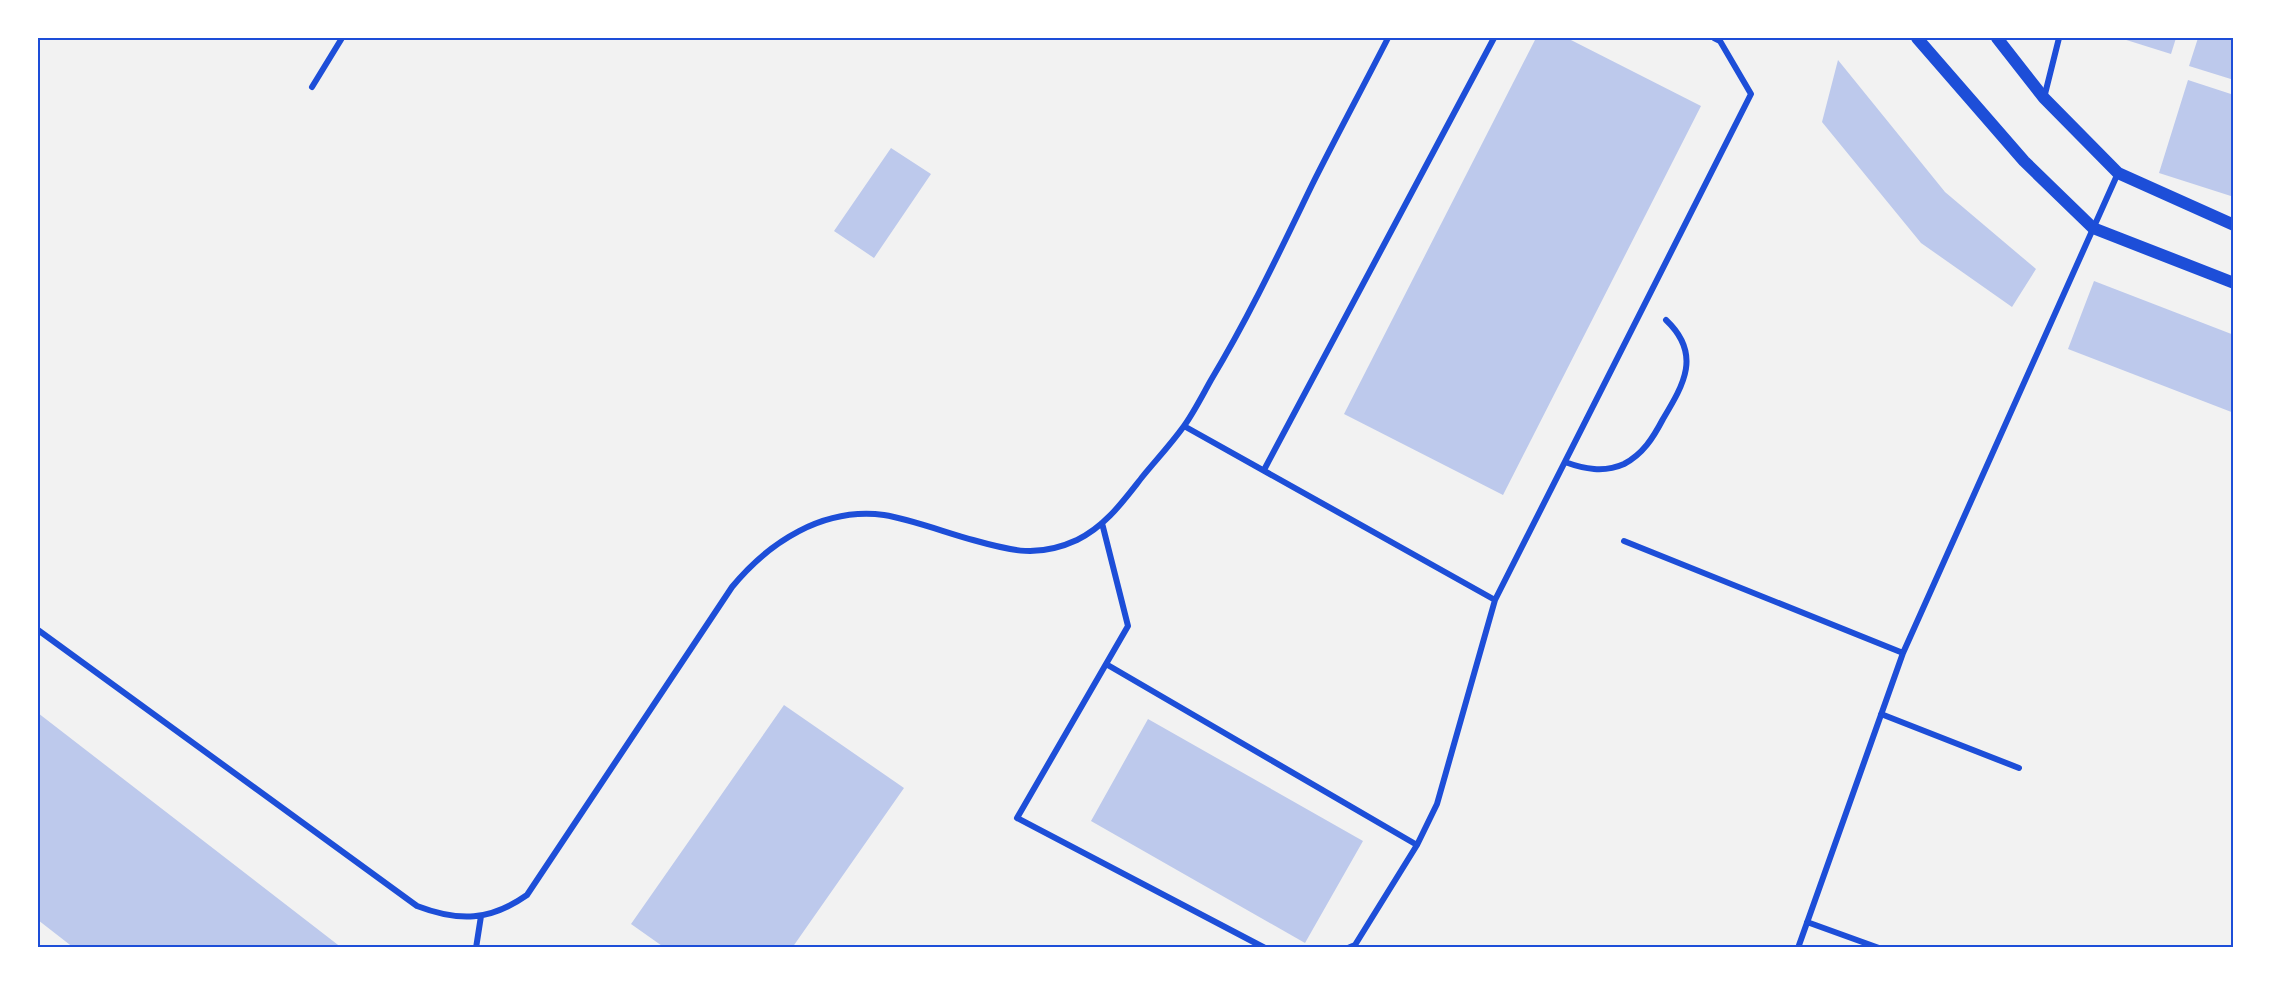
<svg xmlns="http://www.w3.org/2000/svg" width="2271" height="985" viewBox="0 0 2271 985" font-family="Georgia,serif">
<style>
.building{fill:#bdc9ec}
.lines{fill:none;stroke-linecap:round;stroke-linejoin:round}
.minor{stroke:#1d4ed8;stroke-width:6}
.secondary{stroke:#1d4ed8;stroke-width:12}
.neatline{fill:none;stroke:#1d4ed8;stroke-width:2}
</style>
<rect width="100%" height="100%" fill="#f2f2f2"/>
<path class="building" d="M1536 38H1567L1701 106 1503 495 1344 414Z
M2120 38H2176L2171 54Z
M2198 38H2234V80L2189 66Z
M1838 60 1945 192 2036 269 2012 307 1921 243 1822 122Z
M2188 80 2234 95V197L2159 173Z
M891 148 931 174 874 258 834 231Z
M2094 281 2234 335V413L2068 349Z
M784 705 904 788 792 948H665L631 924Z
M38 713 342 948H74L38 920Z
M1148 719 1363 841 1305 943 1091 821Z"/>
<g class="lines">
<path class="minor" d="M312 87 342 38
M2044 98 2059 38
M1184 426 1495 600
M1565 462C1584 469 1604 473 1624 464 1643 454 1653 438 1663 419 1684 384 1702 354 1666 320
M1264 470 1494 38
M1102 523 1128 626 1017 818 1265 948
M1624 541 1903 653
M38 630 417 906C459 922 490 921 527 895L732 587C769 542 823 507 884 515 910 519 947 533 973 540 1012 551 1038 558 1077 540 1106 526 1124 500 1143 476 1157 459 1171 444 1184 426 1194 412 1202 396 1211 380 1249 317 1280 251 1312 185 1337 135 1363 87 1388 38
M1106 664 1417 845
M1881 714 2019 768
M1807 922 1879 948
M476 948 481 916
M1348 948 1355 945 1417 845 1437 804 1495 600 1751 94 1720 41 1714 38
M1798 948 1903 653 2118 173"/>
<path class="secondary" d="M1917 38 2024 161 2093 228 2234 283
M1997 38 2044 98 2118 173 2234 225"/>
</g>
<rect width="2271" height="985" fill="none" stroke="#ffffff" stroke-width="78"/>
<rect x="39" y="39" width="2193" height="907" class="neatline"/>
</svg>
